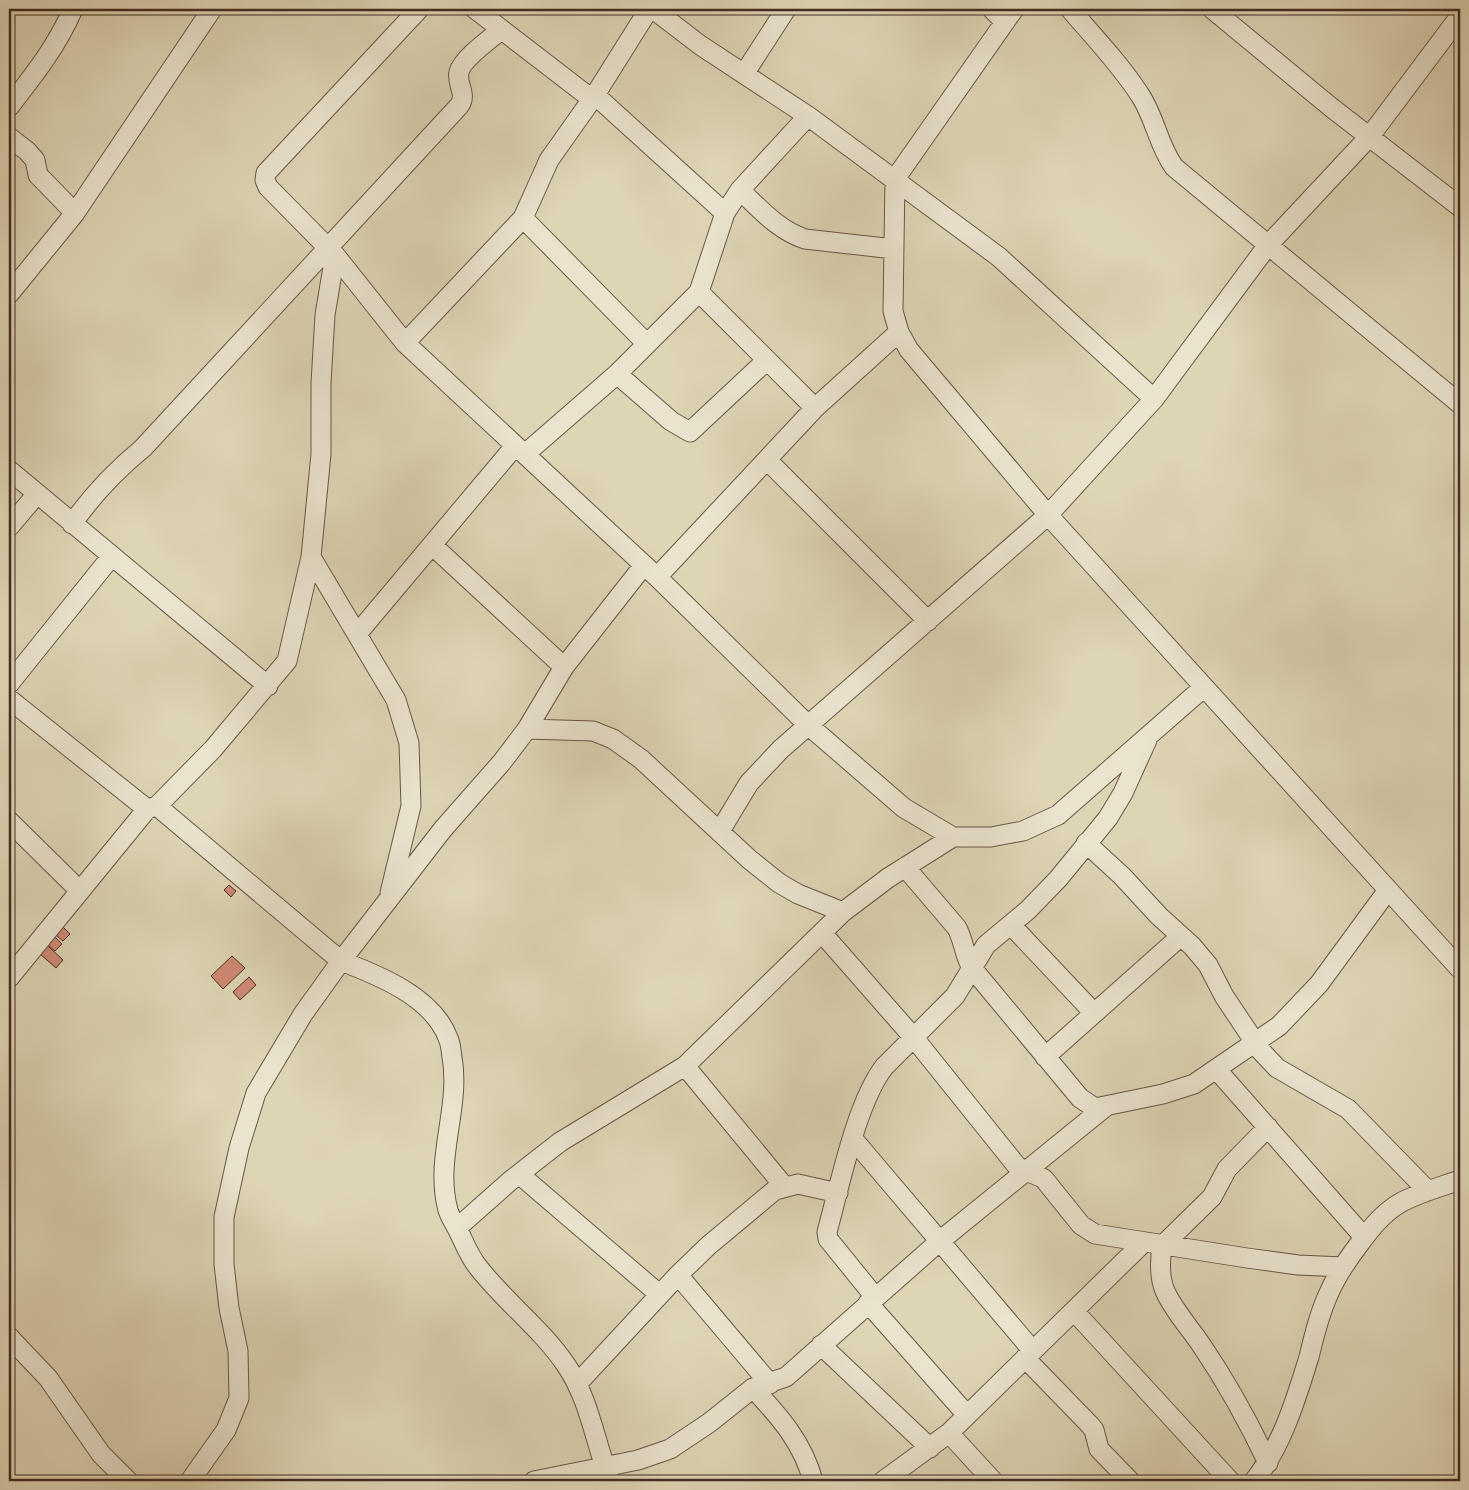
<svg xmlns="http://www.w3.org/2000/svg" width="1469" height="1490" viewBox="0 0 1469 1490" font-family="'Libre Caslon Text',serif">
<style>
.building{fill:#d18975;stroke:#442c22}
.lines{fill:none;stroke-linecap:round;stroke-linejoin:round}
.minor-casing{stroke:#6a5647;stroke-width:21}
.minor{stroke:#eae4cf;stroke-width:19}
</style>
<rect width="100%" height="100%" fill="#ded5b5"/>
<filter id="stains"><feTurbulence type="fractalNoise" baseFrequency=".004" numOctaves="4"/><feColorMatrix values="0 0 0 0 .2 0 0 0 0 .09 0 0 0 0 .02 0 0 0 .5 -.17"/></filter>
<radialGradient id="worn" r=".72"><stop offset=".6" stop-color="#630" stop-opacity="0"/><stop offset="1" stop-color="#630" stop-opacity=".3"/></radialGradient>
<path class="building" d="M229 885 236 891 231 897 224 890Z
M63 927 70 934 63 941 56 935Z
M55 937 62 944 55 951 48 945Z
M48 946 63 960 56 968 40 954Z
M232 956 245 968 223 989 211 976Z
M249 977 256 985 240 1000 233 992Z"/>
<g class="lines">
<defs>
<path id="minor" d="M419 9 266 173 265 180 268 187 335 255 405 343 657 577 808 725 904 808 953 837H991L1023 831 1058 815 1203 688
M475 9 584 93 595 95 725 213
M653 9 700 45 808 116 999 257 1154 399
M992 9 1005 22
M1014 9 895 179 893 311 899 332 909 350 1048 515 1460 969
M1070 9C1094 37 1120 64 1140 95 1155 117 1158 145 1174 167L1460 404
M1212 9 1332 108 1460 207
M744 74 786 9
M9 107C34 75 57 46 73 9
M9 137 27 151 35 160 38 175 75 213
M740 190C760 209 778 230 805 239L894 249
M523 218 647 344
M699 292 815 408
M9 294 75 213 212 9
M405 343 523 218 549 160 595 95 649 9
M617 374 671 421 690 432 767 360
M525 454 617 374 699 292 725 213 740 190 808 116
M767 460 928 621
M9 470 268 686
M72 524C93 494 115 471 143 448L459 106C468 94 456 85 459 72 462 59 490 39 501 30
M9 527 37 494
M432 545 564 667
M311 557 396 700 409 743 411 806 390 893
M657 577 815 408 899 332
M357 634 515 446
M9 684 111 557
M9 699 147 809
M527 729 593 731 613 739 641 759 749 859 779 883 798 894 843 912
M157 806 341 961C378 975 433 997 448 1038 451 1044 451 1051 452 1057 461 1108 434 1159 448 1210 450 1217 455 1224 458 1230 464 1242 469 1256 478 1267 505 1302 541 1328 566 1365 590 1400 595 1443 610 1481
M9 821 79 890
M720 831 749 783 781 749 1048 515 1154 399 1268 245 1370 136 1460 16
M1086 843 1122 876 1159 916 1192 946 1208 965 1224 996 1260 1050 1277 1068 1348 1109 1428 1191
M905 867 957 928C964 941 964 955 972 968L1080 1098 1095 1108 1163 1094 1194 1084 1279 1026 1319 984 1388 890
M1011 925 1094 1013
M822 933 914 1038 1016 1165C1025 1173 1035 1173 1044 1179L1081 1225 1095 1234 1247 1258 1298 1265 1343 1267
M9 978 147 809 157 806 213 749 287 661 311 557 321 454V383L325 315 335 255
M1045 1057 1181 936
M685 1066 784 1186
M1217 1070 1364 1237
M1268 1127 1227 1169 1212 1197 1162 1246C1160 1260 1159 1277 1165 1291 1174 1311 1190 1328 1202 1346 1227 1383 1249 1423 1268 1463
M853 1139 1033 1351
M519 1174 659 1294
M457 1228 510 1181 560 1142 685 1066 843 912 888 878 953 837
M678 1275 770 1384
M875 1297 828 1239 827 1232C840 1185 856 1104 884 1067L955 996 986 945 1028 910 1058 879 1108 818 1123 793 1147 740
M868 1303 967 1415
M1074 1311 1230 1481
M9 1337 48 1378 101 1454 128 1481
M821 1345 930 1448
M1025 1358 1090 1425 1094 1430 1099 1449 1130 1481
M577 1384 678 1275 708 1246 775 1190 798 1184 838 1193
M753 1388C780 1417 803 1443 813 1481
M949 1433 993 1481
M190 1481 226 1430 239 1398 238 1351 229 1308 224 1264V1217L239 1148 256 1093 303 1014 341 961 443 829 502 762 527 729 564 667 644 565
M534 1481 638 1460 670 1449 709 1423 753 1388 786 1377 941 1240 1105 1107
M883 1481 949 1433 1144 1242
M1254 1481C1282 1446 1296 1399 1309 1357 1314 1336 1319 1315 1328 1295 1336 1276 1347 1260 1360 1243 1371 1228 1383 1213 1400 1203 1418 1193 1440 1187 1460 1180"/>
</defs>
<use href="#minor" class="minor-casing"/>
<use href="#minor" class="minor"/>
</g>
<rect width="1469" height="1490" fill="none" stroke="#ded5b5" stroke-width="30"/>
<rect x="10" y="10" width="1449" height="1470" fill="none" stroke="#442c22" stroke-width="2.5"/>
<rect x="15" y="15" width="1439" height="1460" fill="none" stroke="#442c22"/>
<rect width="100%" height="100%" filter="url(#stains)"/>
<rect width="100%" height="100%" fill="url(#worn)"/>
</svg>
